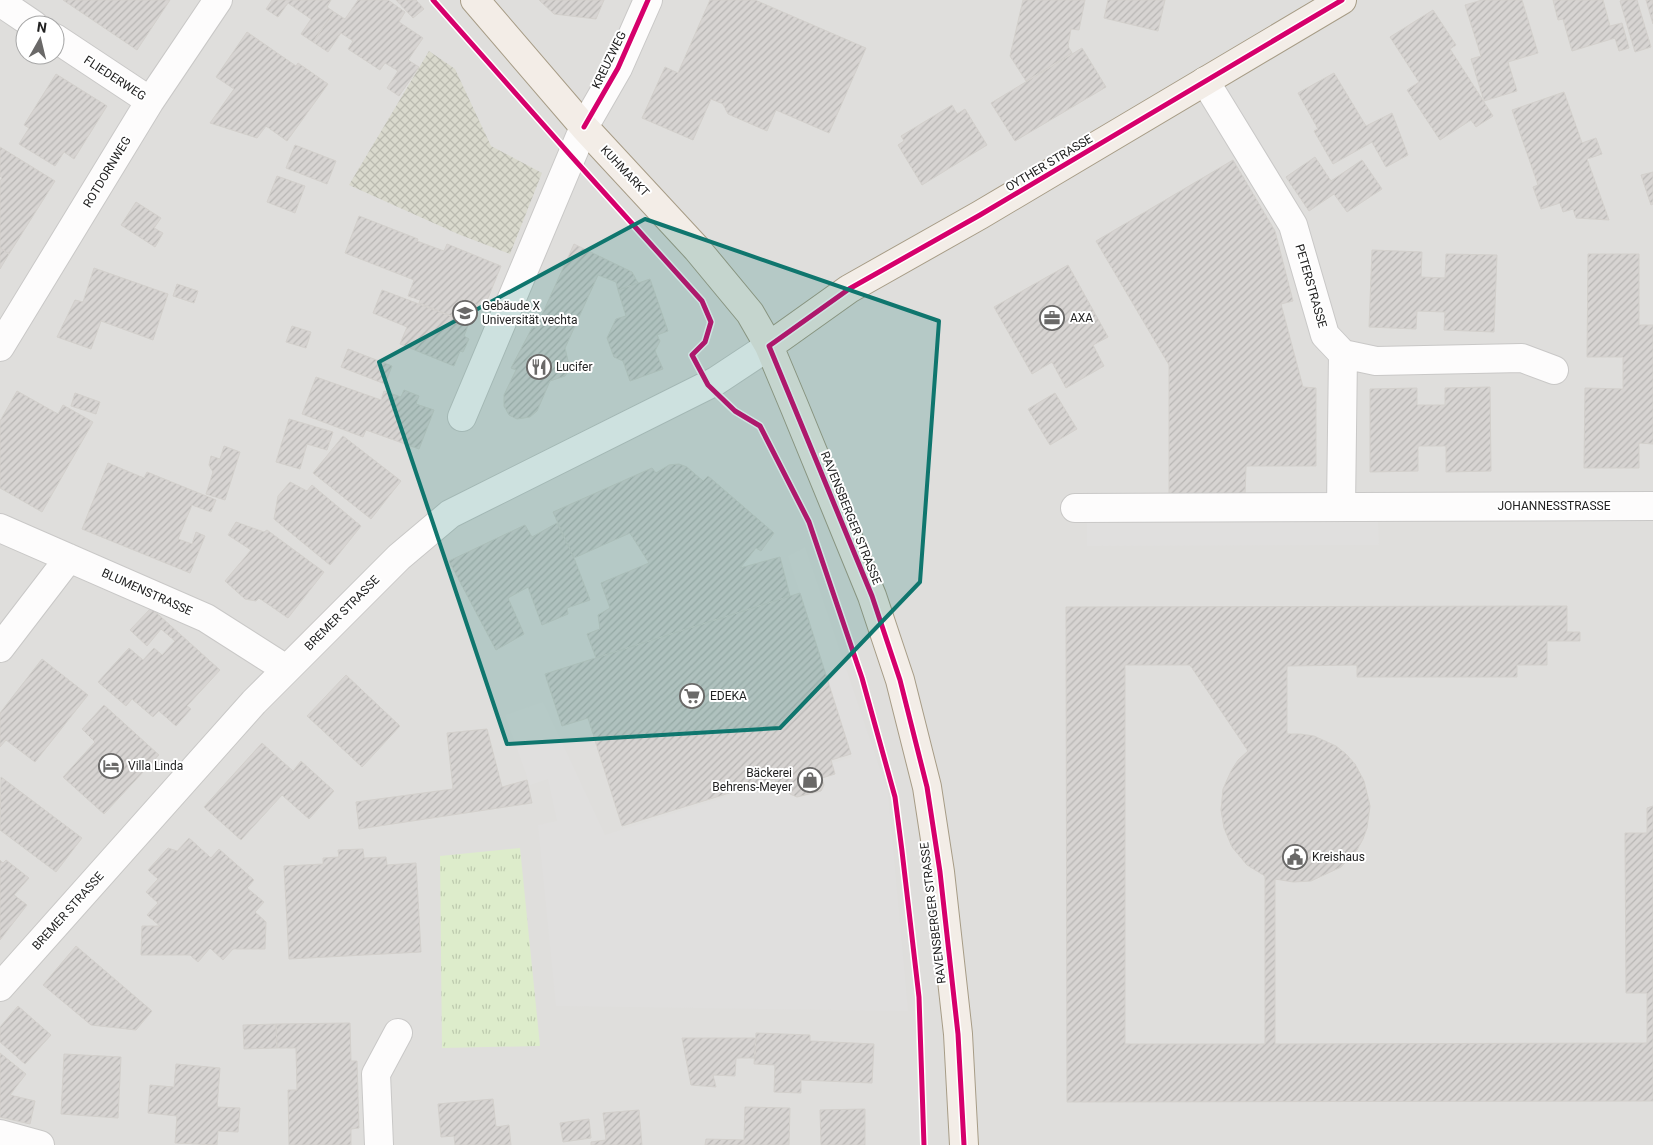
<svg xmlns="http://www.w3.org/2000/svg" width="1653" height="1145" viewBox="0 0 1653 1145" font-family="Roboto,sans-serif">
<style>
.residential{fill:#dfdedc;fill-rule:evenodd}
.construction{fill:url(#construction-cross-hatch)}
.grass{fill:url(#grass-tufts)}
.parking{fill:#e0dfde}
.building{fill:url(#building-hatch);stroke:#d3d0cc;fill-rule:evenodd}
.lines{fill:none;stroke-linecap:round;stroke-linejoin:round}
.minor-casing{stroke:#c9c8c7;stroke-width:30}
.major-casing{stroke:#a79c86;stroke-width:30}
.minor{stroke:#fdfcfc;stroke-width:28}
.major{stroke:#f3ede7;stroke-width:28}
.cycleway-casing{stroke:#fff;stroke-width:8}
.cycleway{stroke:#d6006c;stroke-width:5}
.marked{fill:#0f766e;fill-opacity:0.2;stroke:#0f766e;stroke-width:4;stroke-linejoin:round}
.labels{text-anchor:middle;dominant-baseline:central;stroke-width:4;stroke-linejoin:round;paint-order:stroke}
.street-label{font-size:12px;fill:#222;stroke:#fff}
.poi-label{font-size:12px;fill:#222;stroke:#fff;text-anchor:start}
</style>
<defs>
<pattern id="construction-cross-hatch" width="8" height="8" patternUnits="userSpaceOnUse" patternTransform="scale(1.25)"><rect width="8" height="8" fill="#d9d9cd"/><path d="M0 0l8 8M0 8l8-8" fill="none" stroke="#babab0"/></pattern>
<pattern id="grass-tufts" width="24" height="20" patternUnits="userSpaceOnUse" patternTransform="scale(1.25)"><rect width="24" height="20" fill="#ddeccb"/><path d="M3 7l-1-3M5 7V3M7 7l1-3M15 17l-1-3M17 17v-4M19 17l1-3" fill="none" stroke="#bdcaae"/></pattern>
<pattern id="building-hatch" width="6" height="6" patternUnits="userSpaceOnUse" patternTransform="scale(1.25)"><rect width="6" height="6" fill="#d7d4d2"/><path d="M-1 1l2-2M0 6l6-6M5 7l2-2" fill="none" stroke="#b8b6b4"/></pattern>
</defs>
<rect width="100%" height="100%" fill="#f0eeeb"/>
<path class="residential" d="M0 0H1653V1145H0ZM25 25H55V55H25Z"/>
<path class="construction" d="M429 51 455 69 491 146 542 173 510 254 458 234 349 185Z"/>
<path class="grass" d="M520 848 540 1046 442 1048 440 856Z"/>
<path class="parking" d="M1087 520H1378L1379 545 1087 546Z
M805 547 888 793 908 1011 556 1006 538 825 557 821 548 779 530 785 505 715 543 702 605 835 852 757 788 556Z"/>
<path class="building" d="M63 0H170L137 50Z
M272 0H331L327 7 334 12 313 42 301 34 311 19 288 3 278 17 266 9Z
M358 0H388L405 12 399 22 423 38 408 60 419 67 399 96 387 88 398 71 385 63 380 70 348 49 353 41 341 33 328 52 313 42 334 12 345 19Z
M396 0H416L424 9 413 18Z
M539 0H604L596 19 554 14Z
M710 0H755L866 48 829 133 776 110 767 131 728 114 723 104 711 99 693 140 642 118 665 67 678 73Z
M1023 0H1085L1079 30 1071 29 1068 46 1072 53 1026 81 1010 56Z
M1108 0H1165L1158 31 1104 18Z
M1482 0H1522L1538 53 1508 62 1517 91 1484 101 1471 59 1481 56 1465 5Z
M1553 0H1603L1610 26 1622 23 1629 48 1619 51 1615 38 1572 51 1563 19 1558 20Z
M1623 0H1637L1651 47 1635 52 1620 1Z
M1646 0H1653V24Z
M1433 10 1456 45 1450 49 1493 116 1476 127 1471 120 1440 140 1407 90 1419 82 1390 37Z
M247 32 296 66 298 63 328 84 287 141 266 126 257 138 210 123 234 89 216 77Z
M1082 48 1106 87 1015 141 991 103Z
M1334 73 1366 126 1392 113 1408 155 1386 167 1372 142 1333 164 1314 131 1318 129 1298 93Z
M56 74 107 106 74 159 64 152 55 166 19 144 29 128 24 125Z
M1564 92 1582 143 1596 138 1602 154 1587 159 1609 220 1576 218 1573 209 1563 212 1560 203 1541 209 1533 187 1538 185 1512 110Z
M952 105 957 114 965 109 987 145 922 185 898 145 904 141 901 136Z
M295 145 336 161 327 184 286 168Z
M0 147 55 181 9 254 0 248V181L2 178 0 176Z
M1315 157 1331 181 1362 160 1382 189 1347 212 1334 194 1309 211 1286 177Z
M1233 160 1275 231 1293 301 1281 304 1303 387 1316 388V466H1246L1245 496H1169V365L1096 241Z
M1653 172V204L1651 205 1641 175Z
M277 176 305 186 295 213 267 202Z
M136 202 161 218 154 228 163 233 155 247 121 225Z
M359 216 418 239 417 241 444 251 447 244 501 266 484 308 461 299 454 317 419 303 420 300 408 296 414 280 345 253Z
M574 244 632 272 638 283 618 290 616 282 598 275 565 348 570 369 565 376 550 381 537 411 530 417 517 419 509 415 504 406V395L516 370 511 368 533 326 536 328Z
M0 248 9 254 0 269Z
M1372 250 1422 252 1421 277 1445 278 1446 254 1497 255 1494 332 1444 330 1445 312 1417 311 1416 329 1369 327Z
M1588 254H1639V325H1653V444L1639 443V468H1584L1585 388 1623 389V357H1587Z
M1068 265 1108 337 1093 345 1104 366 1066 388 1052 362 1032 374 994 307Z
M94 268 168 294 153 340 101 321 91 349 57 337 75 300 83 302Z
M650 279 668 331 657 335 660 341 655 351 663 369 630 381 623 361 614 357 607 338 616 319 626 316 618 290Z
M177 284 198 291 194 303 173 296Z
M382 290 469 323 464 336 469 339 463 352 460 351 454 366 400 344 407 327 373 313Z
M292 326 311 332 306 348 286 342Z
M348 349 392 366 385 384 341 367Z
M316 377 381 400 384 391 401 397 404 390 419 396 416 404 434 410 419 449 366 430 363 437 302 414Z
M1490 387 1491 471 1446 472V446H1418V471L1370 472V389L1417 388V405H1445V388Z
M17 391 58 414 63 405 93 422 42 512 0 488V421Z
M75 393 100 402 96 414 71 406Z
M1055 393 1077 429 1050 445 1028 409Z
M289 419 333 432 327 450 307 444 300 469 276 462Z
M343 436 401 481 371 519 313 473Z
M224 446 240 452 225 500 206 494 213 472 209 465 211 456 220 459Z
M108 463 144 478 147 472 216 500 211 512 192 505 178 539 192 544 196 532 205 536 190 573 82 529Z
M679 464 687 467 703 481 708 476 774 533 761 551 756 548 740 568 780 557 790 596 596 658 587 634 600 629 598 615 610 608 601 583 649 563 630 533 574 558 553 512 652 468 656 473 669 465Z
M290 482 307 491 312 485 361 526 330 565 274 519 278 496Z
M236 522 264 532 267 530 324 572 288 618 259 598 256 601 245 599 225 581 251 550 228 535Z
M557 523 574 558 590 600 567 608 568 614 542 625 528 587 508 598 524 634 496 650 449 561 525 525 532 537Z
M800 593 851 754 831 760 835 774 822 778 824 785 821 791 797 797 790 794 788 788 778 791 775 779 622 826 588 718 562 726 545 674Z
M1567 606V632H1580V641H1547V665H1517V677H1357V665L1287 666V734H1300L1314 736 1336 746 1346 754 1355 764 1364 781 1370 806 1367 828 1363 839 1357 850 1341 867 1311 881 1293 882 1275 879V1044L1647 1043V993H1626L1625 833H1647V808L1653 806V1101L1067 1102 1066 607ZM1125 665H1190L1248 751 1238 760 1231 771 1223 789 1221 810 1224 828 1232 847 1247 865 1265 876V1044H1125Z
M151 608 220 670 187 706 191 709 176 726 159 711 153 717 132 699 126 706 98 682 129 648 143 660 154 648 162 655 175 641 161 629 147 646 130 630Z
M42 659 88 695 35 762 6 740 0 747V713Z
M346 675 400 726 362 767 307 716Z
M104 705 159 755 104 814 63 777 95 742 82 729Z
M487 729 502 787 527 780 532 803 359 829 356 802 453 789 447 733Z
M262 743 293 771 301 761 334 791 309 819 282 795 241 840 204 807Z
M1 777 82 838 56 872 0 830Z
M189 838 211 858 219 849 254 880 247 888 264 902 255 912 266 922 265 949H233L223 960 210 948 198 962 190 955H141L142 926H160L147 915 158 903 146 892 158 879 148 870 168 848 177 851Z
M363 849 364 858 386 857 387 865 416 863 421 952 289 959 284 866 323 864V858L339 857 338 850Z
M0 860 3 863 6 860 29 878 14 895 27 905 0 940Z
M76 946 152 1011 136 1030 91 1025 43 985Z
M18 1006 51 1035 25 1064 0 1042V1027Z
M350 1023 351 1061H357L359 1128 351 1129V1145H289L288 1090H297L296 1048H277L276 1024Z
M276 1024 277 1048 244 1049 243 1025Z
M756 1033 810 1035V1041L874 1044 872 1083 801 1080V1093L774 1092 775 1065 754 1064Z
M682 1038H756L755 1058H736L735 1076 713 1075 716 1087 691 1085Z
M0 1053 26 1074 10 1095 35 1101 30 1124 0 1117Z
M64 1054 121 1057 118 1118 61 1114Z
M176 1064 220 1068 217 1107 240 1108 238 1132 218 1131 217 1145 175 1143 177 1116 148 1113 150 1085 174 1087Z
M493 1099 496 1127 509 1125 511 1145H455L454 1136 441 1137 438 1104Z
M745 1107 790 1108 789 1145H705L706 1139 744 1140Z
M865 1109V1145H821L820 1110Z
M639 1110 642 1145H591V1142L606 1140 603 1113Z
M589 1119 591 1138 563 1142 560 1123Z"/>
<g class="lines">
<defs>
<path id="minor" d="M0 2 34 25
M55 38 150 101
M1205 81 1293 225 1325 335 1343 354 1376 361 1522 358 1554 370
M0 347 150 101 218 0
M462 417 584 127 618 68 648 0
M1341 507 1343 354
M1075 508 1653 506
M0 528 206 618 286 669
M0 648 69 558
M0 987 254 702 399 557 450 514 716 381 769 346
M0 1134 40 1145
M379 1145 376 1074 398 1033"/>
<path id="major" d="M475 0 584 127 697 249 750 313 769 346 795 408 872 596 900 680 927 787 940 872 958 1034 964 1145
M769 346 849 289 980 215 1342 0"/>
</defs>
<use href="#minor" class="minor-casing"/>
<use href="#major" class="major-casing"/>
<use href="#minor" class="minor"/>
<use href="#major" class="major"/>
<defs>
<path id="cycleway" d="M433 0 572 157 702 301 711 322 705 342 692 355 708 385 735 411 760 426 809 522 862 678 895 797 902 851 919 997 924 1145
M584 127 618 68 648 0
M964 1145 958 1034 940 872 927 787 900 680 872 596 769 346 849 289 980 215 1342 0"/>
</defs>
<use href="#cycleway" class="cycleway-casing"/>
<use href="#cycleway" class="cycleway"/>
</g>
<path class="marked" d="M645 219 939 321 920 582 780 728 507 744 379 362Z"/>
<defs>
<symbol id="university-ring" viewBox="-11 -11 22 22"><circle r="9.5" fill="#fff" stroke="#6a6968" stroke-width="1.5"/><path d="M0-5L7-2L0 1L-7-2ZM-4 1L0 2.5L4 1V4Q0 6-4 4Z" fill="#6a6968"/></symbol>
<symbol id="office-ring" viewBox="-11 -11 22 22"><circle r="9.5" fill="#fff" stroke="#6a6968" stroke-width="1.5"/><path d="M-6-3h4V-5.5h4V-3h4V5H-6ZM-1-4.5V-3h2v-1.5ZM-6 0V1H6V0Z" fill="#6a6968"/></symbol>
<symbol id="restaurant-ring" viewBox="-11 -11 22 22"><circle r="9.5" fill="#fff" stroke="#6a6968" stroke-width="1.5"/><path d="M-5-6h1v4h1v-4h1v4h1v-4h1v5L-1.5 .5V6h-2V.5L-5-1ZM5-6V6H3V1.5H1.5Q1.5-4 5-6Z" fill="#6a6968"/></symbol>
<symbol id="supermarket-ring" viewBox="-11 -11 22 22"><circle r="9.5" fill="#fff" stroke="#6a6968" stroke-width="1.5"/><path d="M-6-5.5h2.5l.6 2H6L4.5 2H-2.5L-4.4-4H-6ZM-1.5 3.2a1.3 1.3 0 1 0 .1 0ZM3 3.2a1.3 1.3 0 1 0 .1 0Z" fill="#6a6968"/></symbol>
<symbol id="hotel-ring" viewBox="-11 -11 22 22"><circle r="9.5" fill="#fff" stroke="#6a6968" stroke-width="1.5"/><path d="M-6-4.5h1.5V1H6V5H4.5V3h-9V5H-6ZM-4 0a1.8 1.8 0 1 1 3.6 0ZM.5 0V-2.5h3Q6-2.5 6 0Z" fill="#6a6968"/></symbol>
<symbol id="shop-ring" viewBox="-11 -11 22 22"><circle r="9.5" fill="#fff" stroke="#6a6968" stroke-width="1.5"/><path d="M-5-2.5h2.3a2.7 3.5 0 0 1 5.4 0H5L5.5 6h-11ZM-1.5-2.5h3a1.5 2.3 0 0 0-3 0Z" fill="#6a6968"/></symbol>
<symbol id="civic-ring" viewBox="-11 -11 22 22"><circle r="9.5" fill="#fff" stroke="#6a6968" stroke-width="1.5"/><path d="M-.6-6.5H3V-4.5H.6V-3L4-1V1h2V6H-6V1h2V-1L-.6-3ZM-1.2 2.5V6h2.4V2.5Z" fill="#6a6968"/></symbol>
</defs>
<g fill-rule="evenodd">
<use href="#university-ring" x="451" y="299" width="28" height="28"/>
<use href="#office-ring" x="1038" y="304" width="28" height="28"/>
<use href="#restaurant-ring" x="525" y="353" width="28" height="28"/>
<use href="#supermarket-ring" x="678" y="682" width="28" height="28"/>
<use href="#hotel-ring" x="97" y="752" width="28" height="28"/>
<use href="#shop-ring" x="796" y="766" width="28" height="28"/>
<use href="#civic-ring" x="1281" y="843" width="28" height="28"/>
</g>
<g class="labels">
<g class="street-label">
<text transform="translate(609 60) rotate(-64)">KREUZWEG</text>
<text transform="translate(115 78) rotate(33)">FLIEDERWEG</text>
<text transform="translate(1049 163) rotate(-31)">OYTHER STRASSE</text>
<text transform="translate(625 171) rotate(47)">KUHMARKT</text>
<text transform="translate(107 172) rotate(-59)">ROTDORNWEG</text>
<text transform="translate(1311 286) rotate(74)">PETERSTRASSE</text>
<text x="1554" y="506">JOHANNESSTRASSE</text>
<text transform="translate(851 518) rotate(68)">RAVENSBERGER STRASSE</text>
<text transform="translate(147 592) rotate(24)">BLUMENSTRASSE</text>
<text transform="translate(342 613) rotate(-45)">BREMER STRASSE</text>
<text transform="translate(68 911) rotate(-48)">BREMER STRASSE</text>
<text transform="translate(933 913) rotate(-97)">RAVENSBERGER STRASSE</text>
</g>
<g class="poi-label">
<text x="482" y="306">Gebäude X<tspan x="482" dy="14">Universität vechta</tspan></text>
<text x="1070" y="318">AXA</text>
<text x="556" y="367">Lucifer</text>
<text x="710" y="696">EDEKA</text>
<text x="128" y="766">Villa Linda</text>
<text x="792" y="773" text-anchor="end">Bäckerei<tspan x="792" dy="14">Behrens-Meyer</tspan></text>
<text x="1312" y="857">Kreishaus</text>
</g>
</g>
<g transform="translate(40 40) rotate(8)"><circle r="24" fill="#ffffff" stroke="#a7a7a7"/>
<path d="M0-4L9 19L0 12L-9 19Z" fill="#6a6968"/>
<text y="-8" font-size="14" font-weight="bold" text-anchor="middle" fill="#222222">N</text>
</g>
</svg>
